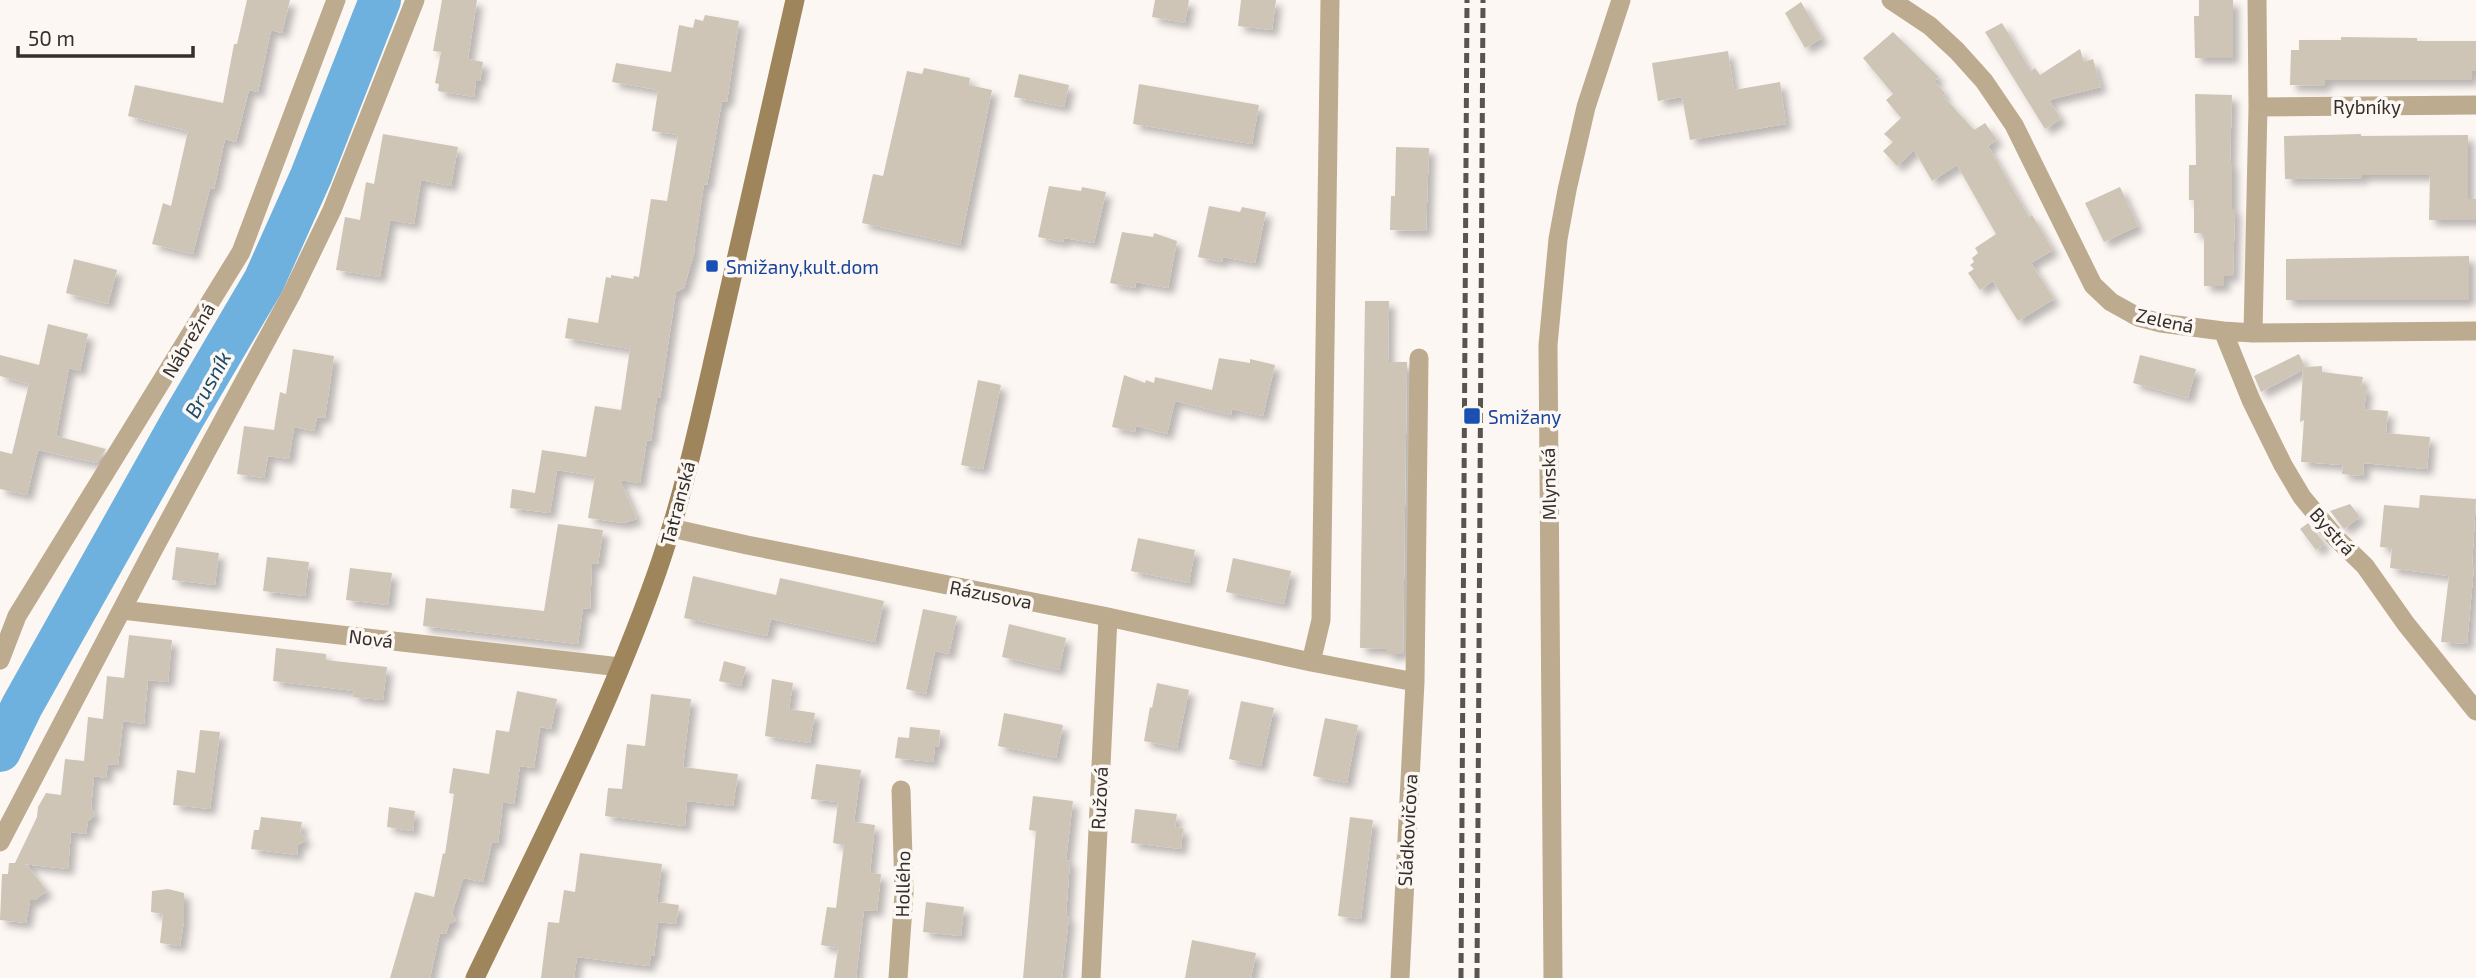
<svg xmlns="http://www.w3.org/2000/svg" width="2476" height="978" viewBox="0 0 2476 978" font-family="'Exo 2',sans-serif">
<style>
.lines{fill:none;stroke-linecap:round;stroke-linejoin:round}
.river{stroke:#6eb1df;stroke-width:42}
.building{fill:#cec5b7;filter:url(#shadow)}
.minor{stroke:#bcab8f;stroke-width:19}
.tertiary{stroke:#bcab8f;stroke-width:19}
.secondary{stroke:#9e855b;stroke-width:19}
.rail{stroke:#5a5450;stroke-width:5;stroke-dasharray:10 5;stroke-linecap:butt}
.transit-dot{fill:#1a4fb4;stroke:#fdf7f3;stroke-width:2.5}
.labels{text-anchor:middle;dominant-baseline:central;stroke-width:7;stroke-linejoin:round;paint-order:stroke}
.street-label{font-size:19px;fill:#352f2b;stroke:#fdf7f3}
.transit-label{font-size:19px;fill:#164399;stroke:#fdf7f3;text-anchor:start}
.water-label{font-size:21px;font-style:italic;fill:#184b6b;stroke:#fdf7f3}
</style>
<defs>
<filter id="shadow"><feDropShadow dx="6" dy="6" stdDeviation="3.5" flood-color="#0004"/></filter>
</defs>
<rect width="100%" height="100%" fill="#fdf7f3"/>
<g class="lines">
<path class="river" d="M0 751 22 706 184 417 264 281 311 176 380 0"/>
</g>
<path class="building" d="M247 0H290L282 33 271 30 258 92 249 90 236 142 225 139 214 189 210 188 193 254 152 244 163 203 171 206 188 131 128 116 135 85 223 103 234 44H237Z
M442 0H477L468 59 483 62 480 81H476L474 97 438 91 439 84 435 83 441 52 433 51Z
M1155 0H1189L1185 23 1152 17Z
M1241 0H1276L1272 30 1238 26Z
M2199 0H2233V58H2195L2194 16H2199Z
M1801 2 1822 38 1805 48 1785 13Z
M705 15 739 21 727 102 722 101 707 185 704 184 694 249 695 250 684 288 676 292 660 398 657 397 651 441 647 440 640 483 620 480 637 519 623 523 588 518 595 476 557 470 550 513 510 508 512 489 535 493 542 450 586 457 595 406 621 410 630 349 565 338 568 318 598 323 606 277 611 278V275L633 279 634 276 639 277 651 199 667 201 678 135 652 131 658 90 612 82 616 63 671 72 679 25 693 28 695 19 703 21Z
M2002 23 2031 71 2035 68 2040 75 2080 49 2084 62 2093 59 2101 87 2049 100 2061 119 2045 129 1985 32Z
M1893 32 1939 77 1934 81 1945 93 1943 96 1974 130 1985 123 1997 140 1988 146 2029 217 2032 215 2053 250 2031 263 2054 299 2018 321 1993 281 1980 290 1968 273 1974 269 1970 265 1974 262 1972 258 1978 253 1975 248 1996 234 1957 165 1932 181 1914 150 1897 166 1883 151 1893 142 1884 134 1901 118 1886 100 1893 94 1863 58Z
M2341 37 2417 38V41H2476V71H2472V80H2325V86L2290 85 2291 50H2299V40H2341Z
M1728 51 1734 90 1780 82 1786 124 1690 140 1682 97 1658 101 1652 63Z
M924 68 970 78 969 85 992 90 960 245 862 223 873 174 883 176 907 71 922 74Z
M1019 74 1069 85 1064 107 1014 97Z
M1139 84 1259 105 1252 144 1133 124Z
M2195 94 2232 95 2230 163H2232V209H2235L2233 276H2224V286H2204V233H2194V200H2189V165H2196Z
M383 134 458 147 451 186 421 180 414 224 390 220 380 277 336 270 345 217 360 220 366 182 374 184Z
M2361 134V136L2468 135V199H2476V220H2429L2430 175H2362V178L2285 179 2284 136Z
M1396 147 1429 148 1426 231 1390 230 1391 196H1395Z
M1049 186 1081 191 1082 187 1106 192 1094 243 1064 238 1063 242 1038 237Z
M2120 187 2138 226 2104 242 2085 203Z
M1209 206 1240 212 1242 207 1266 212 1255 263 1223 257 1222 262 1198 257Z
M1122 232 1153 237 1154 233 1177 241 1168 288 1136 282 1135 288 1110 283Z
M2469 256V300H2286V259Z
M74 259 117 270 108 304 66 293Z
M1365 301H1389L1388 362H1407L1403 654H1387V649L1360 648Z
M48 324 88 334 80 371 69 368 56 436 106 449 97 463 38 450 27 495 0 489V451L12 454 29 384 0 376V355L39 365Z
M293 349 334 356 325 418 317 417 314 431 294 427 289 459 268 456 264 478 237 474 244 426 274 430 280 392 286 394Z
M2299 354 2305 367 2322 366V372L2363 377 2361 387H2367L2364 409 2388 411 2386 433 2430 437 2427 469 2364 463 2363 476 2342 474 2343 465 2301 462 2304 420 2300 422 2303 370 2261 392 2254 376Z
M2140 355 2196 369 2188 398 2133 383Z
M1219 358 1250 363V359L1275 365 1263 416 1232 409 1231 415 1175 401 1167 434 1136 426 1135 432 1112 427 1124 375 1145 383 1146 380 1154 383 1155 377 1212 390Z
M978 380 1001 385 983 469 961 465Z
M2420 495 2476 499 2472 566H2474L2467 644 2441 642 2449 576 2390 568 2392 548 2380 547 2384 505 2419 508Z
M2350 504 2360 517 2344 529 2330 511Z
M2308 523 2325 544 2316 550 2300 529Z
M558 524 603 530 598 564 592 563 590 609 583 608 578 644 423 626 426 598 544 611Z
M1138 538 1195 550 1189 583 1131 571Z
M176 547 219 553 215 585 172 580Z
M267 557 309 562 305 596 263 591Z
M1233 558 1291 571 1284 604 1226 592Z
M350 568 392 573 388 605 346 600Z
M693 576 776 595 780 578 884 601 875 642 771 619 767 636 684 618Z
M923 609 957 616 949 654 935 651 926 694 906 689Z
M1009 624 1066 638 1059 670 1002 657Z
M129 635 172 640 168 682 148 680 144 724 123 721 118 765 108 764 106 778 94 776 91 808 95 815 88 821 86 834 71 832 68 869 23 864 27 865 47 891 35 900H30L26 923 0 920 2 874H8L9 863H15L37 817 38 807 46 793 61 795 65 759 84 761 88 717 103 719 107 676 124 678Z
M276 648 326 654V660L387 667 383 700 353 697 354 691 273 681Z
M724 661 746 667 741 686 719 681Z
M772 679 793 683 789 709 815 713 810 743 765 736Z
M1157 683 1189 690 1177 748 1144 741 1150 707 1152 708Z
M517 691 557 699 551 729 540 727 534 768 520 766 514 804 503 802 498 843 492 842 483 882 463 878 452 914 456 920 449 924 446 934 440 933 430 978H390L415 892 434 897 443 853 445 854 454 794 449 793 453 768 489 774 496 730 509 732Z
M651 694 691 699 683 767 738 774 733 806 687 801 685 826 605 816 608 788 622 789 627 744 645 746Z
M1241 701 1274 708 1261 766 1229 759Z
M1004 713 1063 725 1056 758 998 746Z
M1325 718 1358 725 1347 783 1313 776Z
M910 727 940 730 939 746 935 747 933 762 895 758 898 737 909 738Z
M200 730 220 732 210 809 173 805 177 770 195 773Z
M816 764 861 770 854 822 875 825 870 873 881 874 877 911 864 910 856 978H834L838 948 821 945 827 907 836 908 844 845 833 843 838 802 811 799Z
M1033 796 1073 801 1066 860 1070 861 1066 916 1069 917 1062 978H1023L1036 831 1029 830Z
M389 807 415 811 413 831 387 827Z
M1135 809 1177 814 1175 827 1183 828 1181 849 1131 843Z
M261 817 302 822 300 832 306 840 298 845 297 855 251 849 254 830H259Z
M1350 817 1373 820 1361 919 1338 916Z
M580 853 662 864 657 902 679 905 676 924 658 922 654 956 651 955 649 966 577 957 574 978H541L548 922 559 923 564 890 575 892Z
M168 889 184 893V921L180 946 160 943 163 914 151 912 152 891Z
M926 902 964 907 961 936 923 932Z
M1192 940 1256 953 1251 978H1185Z"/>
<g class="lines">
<path class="minor" d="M1330 0 1321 620 1311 662 1415 682
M1891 0 1930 26 1957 51 1984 81 2014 125 2093 285 2111 302 2138 317 2161 323 2223 331 2253 333 2476 331
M2258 107 2476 105
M2223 331 2251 400 2283 465 2302 497 2336 538 2365 566 2406 624 2476 711
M2253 333 2258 107 2257 0
M671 528 747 545 1108 617 1311 662
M122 610 620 667
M0 660 17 616 241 252 336 0
M0 842 152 552 292 293 332 210 415 0
M898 978 904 893 901 790
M1091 978 1108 617
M1400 978 1415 682 1419 358"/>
<path class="tertiary" d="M1553 978 1548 345 1558 239 1567 190 1586 107 1621 0"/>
<path class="secondary" d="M475 978C539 845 608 712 657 572 685 492 702 408 721 326 746 217 770 109 795 0"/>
<path class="rail" d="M1461 978 1467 0
M1477 978 1483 0"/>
</g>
<g class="transit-dot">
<rect x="705" y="259" width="14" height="14" rx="3.5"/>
<rect x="1463" y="407" width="18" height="18" rx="3.5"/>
</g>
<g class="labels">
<g class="street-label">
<text x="2367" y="106">Rybníky</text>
<text transform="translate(2165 320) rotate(12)">Zelená</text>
<text transform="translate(188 340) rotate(-59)">Nábrežná</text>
<text transform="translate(1548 484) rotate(-91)">Mlynská</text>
<text transform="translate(677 503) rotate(-75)">Tatranská</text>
<text transform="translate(2333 531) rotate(48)">Bystrá</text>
<text transform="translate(991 594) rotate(11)">Rázusova</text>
<text transform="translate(371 638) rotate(7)">Nová</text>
<text transform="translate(1099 798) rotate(-87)">Ružová</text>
<text transform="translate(1407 830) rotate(-87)">Sládkovičova</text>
<text transform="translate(902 884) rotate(-89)">Hollého</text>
</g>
<g class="transit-label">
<text x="726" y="266">Smižany,kult.dom</text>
<text x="1488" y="416">Smižany</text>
</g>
<g class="water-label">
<text transform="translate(207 384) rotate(-61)">Brusník</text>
</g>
</g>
<path d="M18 46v10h175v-10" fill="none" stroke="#352f2b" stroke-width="3.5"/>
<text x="28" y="46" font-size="21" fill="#352f2b" stroke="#fdf7f3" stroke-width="5" paint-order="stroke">50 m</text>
</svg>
